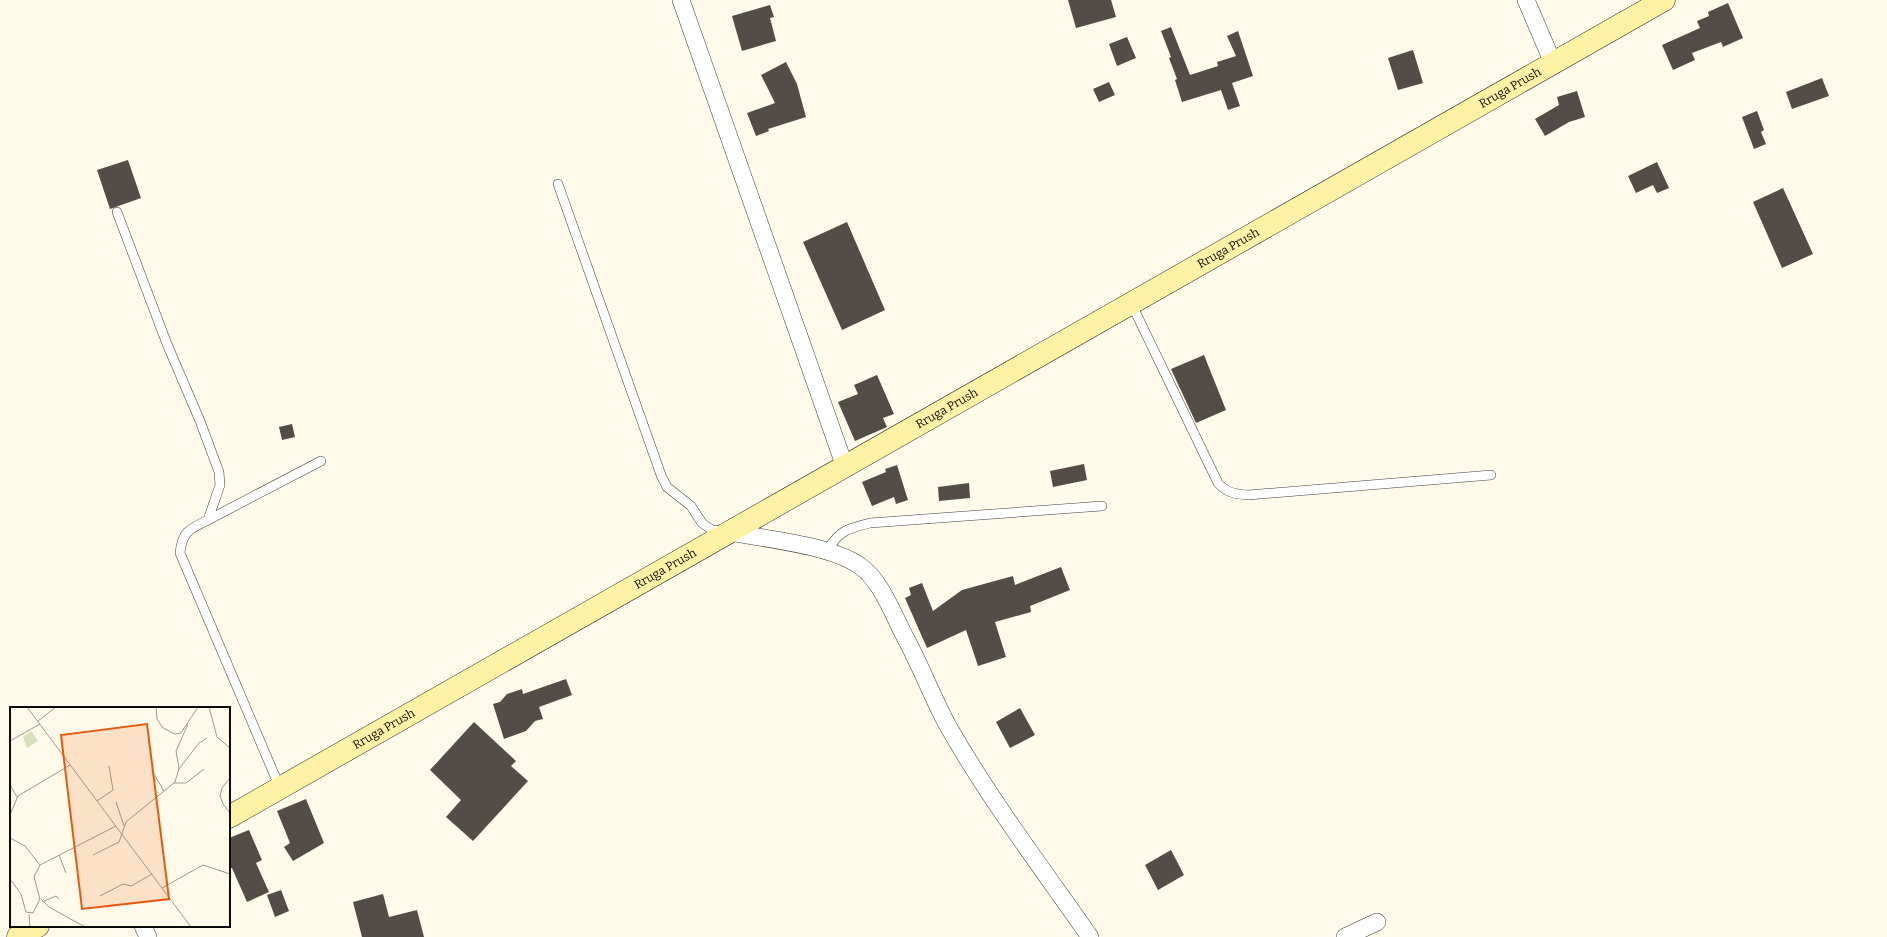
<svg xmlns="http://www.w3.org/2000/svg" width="1887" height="937" viewBox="0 0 1887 937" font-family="Bitter,serif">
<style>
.building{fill:#544c47}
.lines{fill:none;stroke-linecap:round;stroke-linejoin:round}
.lane-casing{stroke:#3e3e3e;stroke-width:10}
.street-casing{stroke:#3e3e3e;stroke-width:18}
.secondary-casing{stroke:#2d2d2d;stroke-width:23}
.lane{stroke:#fff;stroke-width:9}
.street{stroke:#fff;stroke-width:17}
.secondary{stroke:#fff2a5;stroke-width:22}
.labels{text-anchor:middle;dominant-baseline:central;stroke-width:4;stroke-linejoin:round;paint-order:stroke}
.street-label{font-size:12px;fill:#0b0b0b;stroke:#fff}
.inset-road{fill:none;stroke:#9d9a91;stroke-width:1}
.view{fill:#e8590c;fill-opacity:0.15;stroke:#e8590c;stroke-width:2}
.inset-edge{fill:none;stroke:#0b0b0b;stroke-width:2}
</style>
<rect width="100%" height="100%" fill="#fffaea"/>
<path class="building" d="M1068 0H1111L1116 17 1076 28Z
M1728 3 1743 38 1723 47 1721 42 1692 53 1695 60 1673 70 1662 45 1700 28 1697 21 1709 16 1708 12Z
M770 5 774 17 770 18 776 41 742 51 732 16Z
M1171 27 1190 75 1218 66 1217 62 1236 56 1227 36 1238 31 1253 76 1232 83 1240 106 1228 110 1221 90 1182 102 1175 80 1177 79 1169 58 1171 57 1161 31Z
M1127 37 1136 58 1117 66 1109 44Z
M1413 50 1423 83 1398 90 1388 58Z
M786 62 797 84 806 117 768 129 769 131 756 136 747 113 775 103 761 75Z
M1822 78 1829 96 1792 109 1786 92Z
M1109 82 1115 95 1099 102 1093 89Z
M1577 91 1585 117 1569 122 1545 136 1535 119 1559 105 1557 97Z
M1757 111 1764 130 1761 132 1766 144 1754 149 1742 117Z
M128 160 141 198 110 209 97 170Z
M1657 162 1669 188 1657 193 1653 185 1636 193 1628 176Z
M1783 188 1813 254 1782 268 1753 202Z
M847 222 885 310 842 330 803 242Z
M1204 355 1226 410 1196 423 1171 369Z
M877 375 894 414 883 418 887 427 855 441 838 402 858 394 854 385Z
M292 424 295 437 282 440 279 427Z
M1084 464 1087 480 1053 487 1050 471Z
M897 465 908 500 896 504 894 497 872 506 862 482 886 472 885 469Z
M969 483 970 498 939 501 938 487Z
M1061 567 1070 590 1030 606 1031 612 995 622 1006 657 978 666 966 630 927 648 905 598 911 595 909 588 922 583 933 611 962 590 1013 576 1015 585Z
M566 679 572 695 539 707 543 719 535 721 526 731 504 739 493 704 500 702 507 694 522 689 523 694Z
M1020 708 1035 735 1010 748 996 722Z
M474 722 516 761 511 766 528 781 473 841 446 817 461 800 430 770Z
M306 799 324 843 293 861 284 847 290 843 277 811Z
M249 830 262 860 256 863 269 892 247 902 232 868 229 869V838Z
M1171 850 1184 875 1158 890 1145 865Z
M281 890 289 911 275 917 267 895Z
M383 894 389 917 417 910 424 937H362L353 902Z"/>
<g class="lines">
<defs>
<path id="lane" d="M558 184 661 475 667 487 691 506 702 523 712 530 724 531
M117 212 167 344 200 421 219 472 220 485 208 520C189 529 182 532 180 553L280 788
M1131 303 1218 483C1227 493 1235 494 1248 495L1491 475
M208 520 321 461
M827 550C841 530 846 529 870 523L1102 506"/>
<path id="street" d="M681 0 845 467
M1526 0 1553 63
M729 532C766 539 830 545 860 566 880 579 894 616 905 637 921 666 932 697 948 726 990 800 1042 868 1090 937
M143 926 148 937
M1345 937 1377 922"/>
<g id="secondary">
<path id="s1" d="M229 817 1664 0"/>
<path d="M18 937 38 926"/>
</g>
</defs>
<use href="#lane" class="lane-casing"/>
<use href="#street" class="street-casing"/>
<use href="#secondary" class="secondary-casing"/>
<use href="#lane" class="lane"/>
<use href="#street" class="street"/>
<use href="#secondary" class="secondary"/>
</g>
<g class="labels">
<g class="street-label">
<text stroke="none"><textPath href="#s1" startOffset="1474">Rruga Prush</textPath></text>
<text stroke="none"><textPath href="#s1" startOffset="1150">Rruga Prush</textPath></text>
<text stroke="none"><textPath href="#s1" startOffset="826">Rruga Prush</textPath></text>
<text stroke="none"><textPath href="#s1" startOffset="502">Rruga Prush</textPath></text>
<text stroke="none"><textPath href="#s1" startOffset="178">Rruga Prush</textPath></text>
</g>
</g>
<g transform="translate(10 707)">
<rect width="220" height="220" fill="#fffaea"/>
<path d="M21 24 28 34 17 41 13 30Z" fill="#d6e1bb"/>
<path class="inset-road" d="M17 0 181 220M146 0 147 12 153 21 165 27 171 26 188 0M199 0 207 30 220 41M28 14 46 0M0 34 30 17M169 62 189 36 197 31M142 64 154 84M220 71 212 81 210 89 213 97 220 106M164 76H176L194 62M0 78 7 90M87 94 103 83 99 59M106 95 114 119M0 108 8 89 60 58M0 131 15 139 30 158 106 119M49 148 56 166M83 148 109 135 116 115 165 75 169 61 166 44 178 17M0 172 11 187 16 205 23 206 30 192 24 170 30 158M152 181 193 158 220 167M90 189 113 177 121 179 142 167M31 192 39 200 75 220M32 195 46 189 49 192M19 207 20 220"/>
<path class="view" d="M137 17 159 192 72 202 51 28Z"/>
<rect width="220" height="220" class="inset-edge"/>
</g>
</svg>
